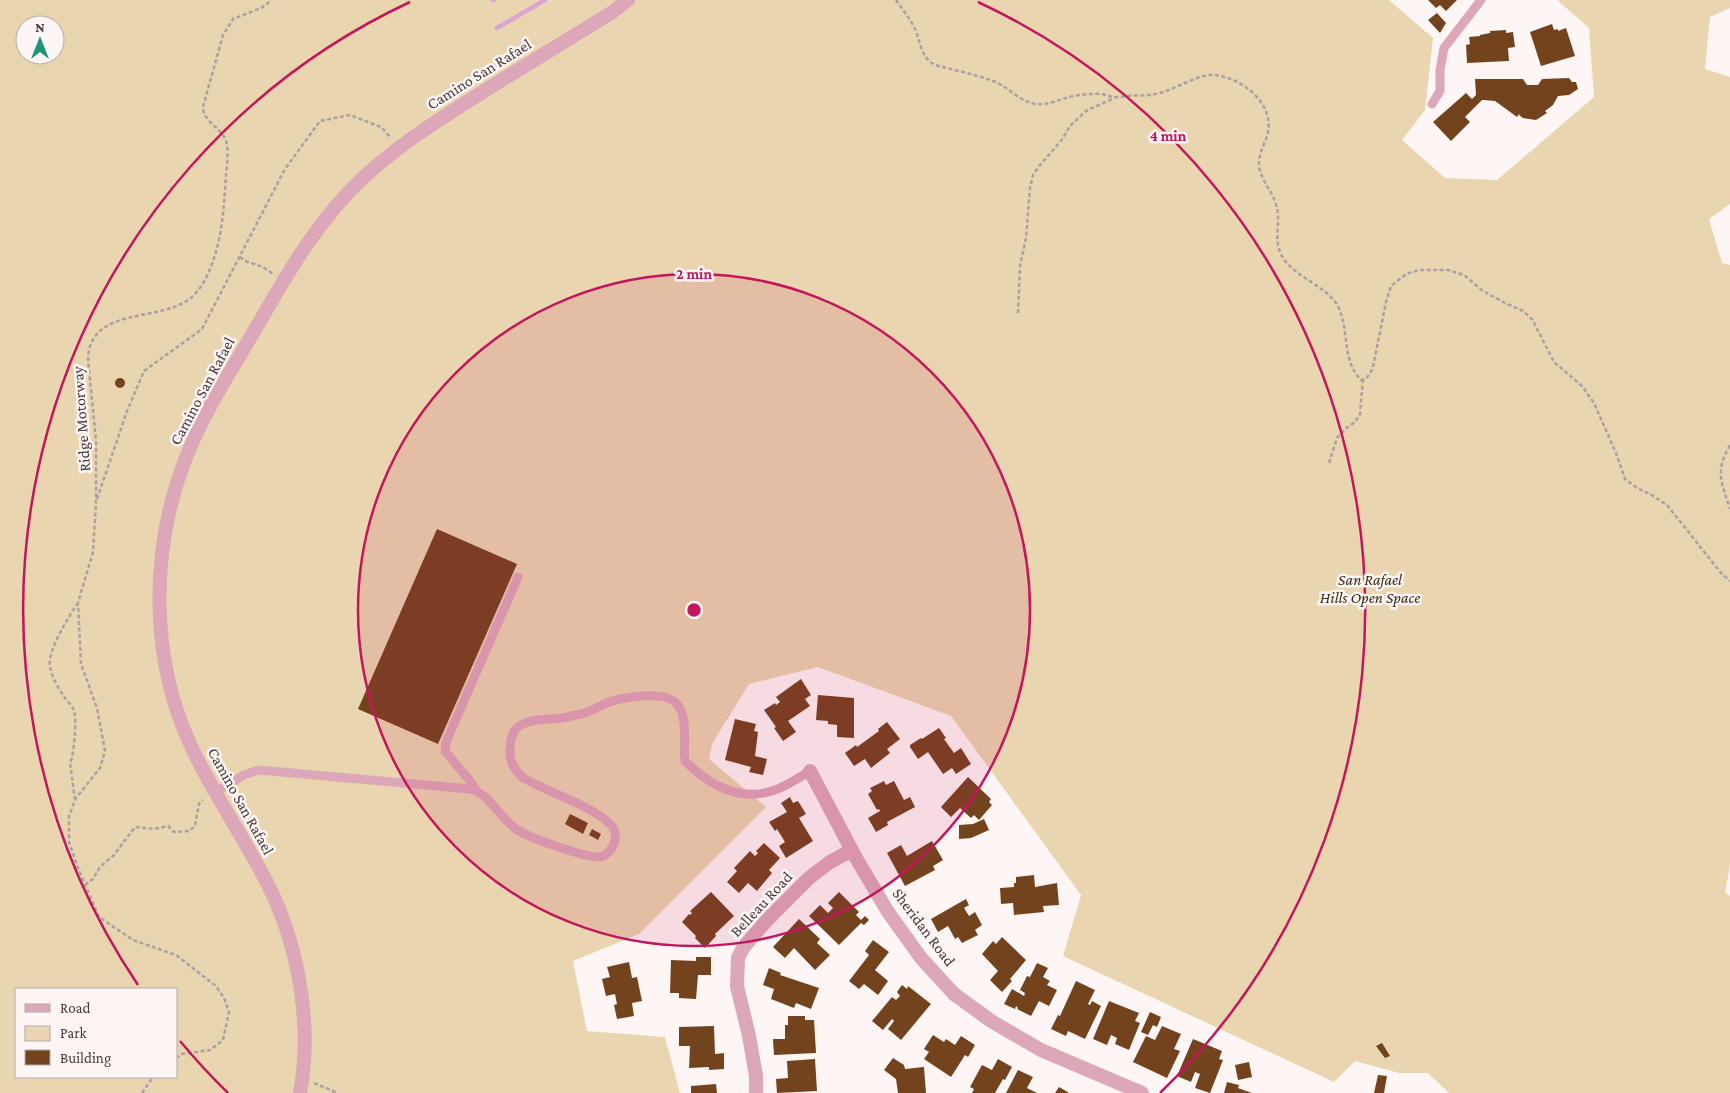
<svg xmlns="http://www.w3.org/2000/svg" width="1730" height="1093" viewBox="0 0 1730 1093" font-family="'Crimson Pro',serif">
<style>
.green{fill:#e9d5af;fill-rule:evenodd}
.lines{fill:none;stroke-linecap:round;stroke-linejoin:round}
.stream{stroke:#d9a6d4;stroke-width:4.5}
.building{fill:#73431d}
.path{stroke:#aba1a0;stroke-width:2.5;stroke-dasharray:4 2.5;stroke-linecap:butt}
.service{stroke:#dca7b8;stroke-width:9}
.minor{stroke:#dca7b8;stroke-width:14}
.tertiary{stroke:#dca7b8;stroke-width:14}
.ring{fill:none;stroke:#c2185b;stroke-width:2.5}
.labels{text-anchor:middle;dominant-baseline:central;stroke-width:5;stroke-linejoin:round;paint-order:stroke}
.street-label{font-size:16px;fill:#463837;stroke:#fdf6f5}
.park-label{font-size:16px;font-style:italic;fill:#3a2d12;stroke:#fdf6f5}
.centre{fill:#c2185b;stroke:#fdf6f5;stroke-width:2.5}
.ring-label{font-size:15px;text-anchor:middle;font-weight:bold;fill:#c2185b;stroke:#fdf6f5;stroke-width:5;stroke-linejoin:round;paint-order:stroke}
</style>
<rect width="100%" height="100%" fill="#fdf6f5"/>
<path class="green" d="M0 0H1389L1433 38 1425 110 1402 140 1445 178 1497 180 1594 97 1589 28 1557 0H1730V8L1710 17 1705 69 1730 77V204L1709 219 1722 263 1730 265V865L1725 893 1730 896V1093H1449L1428 1073H1399L1355 1061 1334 1082 1063 956 1081 895 951 716 818 667 749 684 712 744 709 759 766 807 639 934 573 961 587 1031 665 1037 680 1093H0ZM25 25H55V55H25ZM16 989H176V1077H16Z"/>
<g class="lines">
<path class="stream" d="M493 0H494
M497 28 545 0"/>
</g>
<path class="building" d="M1428 0H1457L1446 11 1440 5 1436 8Z
M1437 13 1446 23 1440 33 1428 20Z
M1552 24 1554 30 1558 29V31L1566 28 1575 56 1541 66 1530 32Z
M1506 30V33L1513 32 1515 47 1508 48 1509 61 1467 63 1466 45 1470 44 1469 37 1480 36V35L1490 33V31Z
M1569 78 1572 82H1576L1578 89 1569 95 1558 96 1553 105 1545 111 1547 113 1536 120 1523 118 1519 115 1520 113 1517 117 1495 101 1484 100H1482L1465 117 1470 122 1451 141 1433 122 1466 93 1472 99 1476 95 1475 79H1523L1527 85H1538L1542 79Z
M115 383a5 5 0 1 1 10 0a5 5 0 1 1-10 0Z
M437 529 517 564 438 744 358 709Z
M801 679 811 695 805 699 810 706 788 721 796 732 783 741 774 728 776 727 764 710 775 703 776 705 780 702 776 697Z
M818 695 854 698V738L837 737V725L828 724V721L816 720Z
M735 719 756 724 754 731 758 732 755 756 767 759 763 775 749 772 751 767 725 760Z
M887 722 900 739 887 749 890 753 871 768 865 759 854 766 845 753 856 745 857 747 879 731 878 729Z
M939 728 946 738 944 739 954 753 961 748 971 764 956 774 952 768 943 774 928 752 918 759 910 747V745L921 738 922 739Z
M968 777 991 799 989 802 992 805 979 820 974 815 971 818 960 808 951 817 941 807Z
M884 781 886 785 894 781 904 800 910 797 915 807 887 822 888 825 876 832 868 818 880 811 879 809 877 810 868 794 872 791 870 788Z
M790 797 793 803 798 801 806 814 799 818 813 841 786 858 779 846 785 842 777 829 775 831 769 822 787 812 781 803Z
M570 814 588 823 583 834 565 824Z
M984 819 989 830 971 838 959 839V825L973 824Z
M592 829 601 834 598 840 589 835Z
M932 841 943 860 933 866 935 870 905 886 887 853 901 845 907 856Z
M764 843 780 858 769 870 772 873 757 891 748 883 739 893 727 882 737 871 734 868 750 851 755 856 758 853 756 851Z
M1034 875 1035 887 1057 883 1059 905 1043 906 1044 912 1014 915 1013 903 1001 904 1000 888 1014 887V883H1016V877Z
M711 892 734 916 715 934 716 936 705 948 695 938 696 936 682 922 689 914 690 915 692 913 690 911Z
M839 892 859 912 856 915 861 920 865 916 869 920 864 925 861 923 839 945 809 916 820 905 828 913 833 908 828 903Z
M966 899 969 905 964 908 969 916 975 912 982 925 975 930 978 935 962 943 958 937 955 939 948 926 938 932 931 919Z
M799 919 820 939 817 943 830 955 815 970 794 948 785 958 773 947Z
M1002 937 1026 960 1010 979 1012 981 1002 992 990 980 998 971 982 954 993 941 996 944Z
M873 940 889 952 875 970 888 981 878 995 864 984 859 989 849 981 869 955 865 951Z
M696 957H711V975H698L696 999 679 998V993H670L671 960 696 961Z
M629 962 632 978 637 977 642 1001 632 1003 634 1016 617 1019 614 1005 617 1004 615 994 606 996 602 979 610 977 607 967Z
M1037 963 1048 968 1043 977 1050 981 1047 985 1057 990 1049 1006 1039 1001 1031 1016 1017 1009 1018 1008 1016 1006 1015 1009 1004 1004 1012 989 1024 996 1025 993 1020 990 1027 976 1030 977Z
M769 968 781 973 780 975 819 988 811 1009 796 1003 794 1008 771 999 774 989 763 985Z
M1076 981 1095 990 1088 1004 1090 1005 1092 1001 1101 1006 1085 1039 1068 1031 1066 1036 1051 1029 1058 1015 1060 1016Z
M902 985 907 989 908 986 931 1004 901 1040 888 1029 894 1021 892 1019 883 1030 872 1021 892 997 896 1000 900 996 897 992Z
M1109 1001 1139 1013 1135 1021 1140 1023 1129 1050 1115 1044 1117 1038 1111 1035 1107 1045 1093 1039Z
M1150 1012 1161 1017 1157 1027 1153 1025 1148 1035 1141 1032Z
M788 1016H805V1020H814L816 1053 774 1055 773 1039H785V1025H788Z
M714 1026 715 1054 724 1053V1069L709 1070V1067L689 1068 690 1046H679V1027Z
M1162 1026 1181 1034 1174 1049 1180 1051 1167 1078 1133 1062 1146 1036 1155 1040Z
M933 1035 944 1042 946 1039 955 1045 961 1036 975 1045 968 1057 965 1055 951 1077 924 1059 929 1052 924 1049Z
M1193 1039 1222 1051 1219 1059 1223 1060 1210 1093 1195 1088 1200 1074 1195 1072 1191 1082 1177 1076Z
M1382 1043 1390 1056 1385 1058 1376 1046Z
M893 1058 904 1065 905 1069 924 1067 926 1093H898L896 1079 884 1070Z
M815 1059 817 1091 777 1093 776 1079 788 1078 787 1061Z
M998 1059 1012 1067 1005 1080 1003 1079 995 1093H972L974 1089 970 1087 982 1065 992 1070Z
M1249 1062 1252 1077 1238 1080 1235 1065Z
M1018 1070 1033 1077 1027 1088 1037 1093H1006Z
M1378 1075 1387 1076 1384 1093H1374Z
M1227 1082 1239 1085 1238 1088 1252 1093H1224Z
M716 1084 717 1093H691V1086Z
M1059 1087 1066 1091 1069 1093H1055Z"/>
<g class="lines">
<path class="path" d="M896 0C903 10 911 20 916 31 921 45 921 57 935 65 954 70 974 74 993 81 1008 86 1019 102 1036 104 1051 106 1065 96 1080 95 1089 94 1098 93 1106 95 1110 96 1113 98 1117 97 1121 97 1125 96 1128 96 1137 95 1146 96 1155 94 1174 91 1198 73 1215 75 1242 78 1274 103 1268 133 1265 144 1258 154 1259 166 1261 181 1274 193 1277 208 1280 221 1275 236 1279 249 1285 273 1322 283 1336 303 1351 327 1340 359 1361 380L1366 379 1372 370 1374 362 1386 302 1391 286 1406 274 1419 270H1448L1464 275 1483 291 1505 303 1523 311 1532 319 1554 362 1582 386 1594 403 1616 453 1625 479 1637 488 1650 494 1667 505 1721 573 1730 581
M240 257 245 261 263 267 273 274
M1018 313 1020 266 1026 238 1030 188 1033 175 1040 165 1061 141 1070 126 1086 111 1114 98
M1730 445C1715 472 1721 481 1730 509
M1329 463 1337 438 1345 429 1355 422 1360 414 1363 379
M97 499 127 411 144 371 202 329 285 169 320 121 350 115 381 127 391 138
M75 800 70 763C74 757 77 718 74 710 72 706 68 702 65 698 59 689 52 678 50 667 47 650 68 619 77 604
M85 885 93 879 100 867 114 855 135 827 154 829 168 826 174 832 190 831 195 825 199 804 203 800
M176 1058 182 1054 210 1050 223 1040 229 1012 224 998 216 986 176 955 133 940 99 917 78 868 69 842V816L76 798 100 768 105 751 97 708 81 664 78 603 93 552 96 503V441L88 359C90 307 157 322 188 300 202 290 209 273 214 258 223 231 224 203 226 175 227 164 229 151 226 141 221 127 203 122 203 107L223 35 233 19 261 8 272 0
M314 1083 338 1093
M142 1093 153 1077"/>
<path class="service" d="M1432 104 1440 91V70L1444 48 1481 0
M477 791 470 781 445 751 446 742 518 577
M215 792 244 775 259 770 470 789C491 795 499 817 516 829 529 838 586 858 601 857 607 855 612 849 614 843 617 837 615 830 611 825 594 806 546 792 522 777 513 768 509 761 510 747 511 716 539 721 562 718 568 717 575 715 581 714 591 712 599 706 609 702 624 697 663 691 675 702 689 714 683 744 685 761 708 784 737 802 772 791 785 787 798 778 810 771"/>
<path class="minor" d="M810 771 856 858 888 912 921 958 954 994 991 1021 1041 1050 1142 1093
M756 1093V1076L749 1036 737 986 738 958 743 948 767 920 809 878 830 862 852 850"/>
<path class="tertiary" d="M300 1093C312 1029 300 954 273 895 249 844 215 798 191 746 150 658 150 551 185 460 203 413 231 371 256 328 288 272 319 218 366 175 404 141 446 115 489 88 530 63 571 38 611 13L628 0"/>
</g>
<circle cx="694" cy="610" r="336" fill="#c2185b" fill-opacity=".12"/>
<g class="ring">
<circle cx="694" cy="610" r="336"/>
<path d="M228 1093A671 671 0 0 1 180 1041M138 985A671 671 0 0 1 410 2M978 2A671 671 0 0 1 1160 1093"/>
</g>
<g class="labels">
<g class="street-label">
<text transform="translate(479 74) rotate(-32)">Camino San Rafael</text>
<text transform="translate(202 391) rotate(-62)">Camino San Rafael</text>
<text transform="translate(81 419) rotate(-94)">Ridge Motorway</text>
<text transform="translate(241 801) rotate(61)">Camino San Rafael</text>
<text transform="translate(761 904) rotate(-47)">Belleau Road</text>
<text transform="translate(924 927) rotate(53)">Sheridan Road</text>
</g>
<g class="park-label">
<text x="1370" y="579">San Rafael<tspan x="1370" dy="18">Hills Open Space</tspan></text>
</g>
</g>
<circle cx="694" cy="610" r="8" class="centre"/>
<g class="ring-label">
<text x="1168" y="141">4 min</text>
<text x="694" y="279">2 min</text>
</g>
<rect x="15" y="988" width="162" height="90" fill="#fdf6f5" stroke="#b4aaa9"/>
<rect x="25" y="1004" width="25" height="8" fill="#dca7b8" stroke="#b4aaa9"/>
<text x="60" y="1013" font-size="15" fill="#463837">Road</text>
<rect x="25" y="1026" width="25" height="15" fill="#e9d5af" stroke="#b4aaa9"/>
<text x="60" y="1038" font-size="15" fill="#463837">Park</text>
<rect x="25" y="1050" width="25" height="15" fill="#73431d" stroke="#b4aaa9"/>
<text x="60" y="1063" font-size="15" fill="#463837">Building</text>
<g transform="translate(40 40)"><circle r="24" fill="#fdf6f5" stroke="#b4aaa9"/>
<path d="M0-4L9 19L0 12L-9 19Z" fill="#219375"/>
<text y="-8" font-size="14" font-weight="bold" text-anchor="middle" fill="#463837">N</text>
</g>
</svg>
